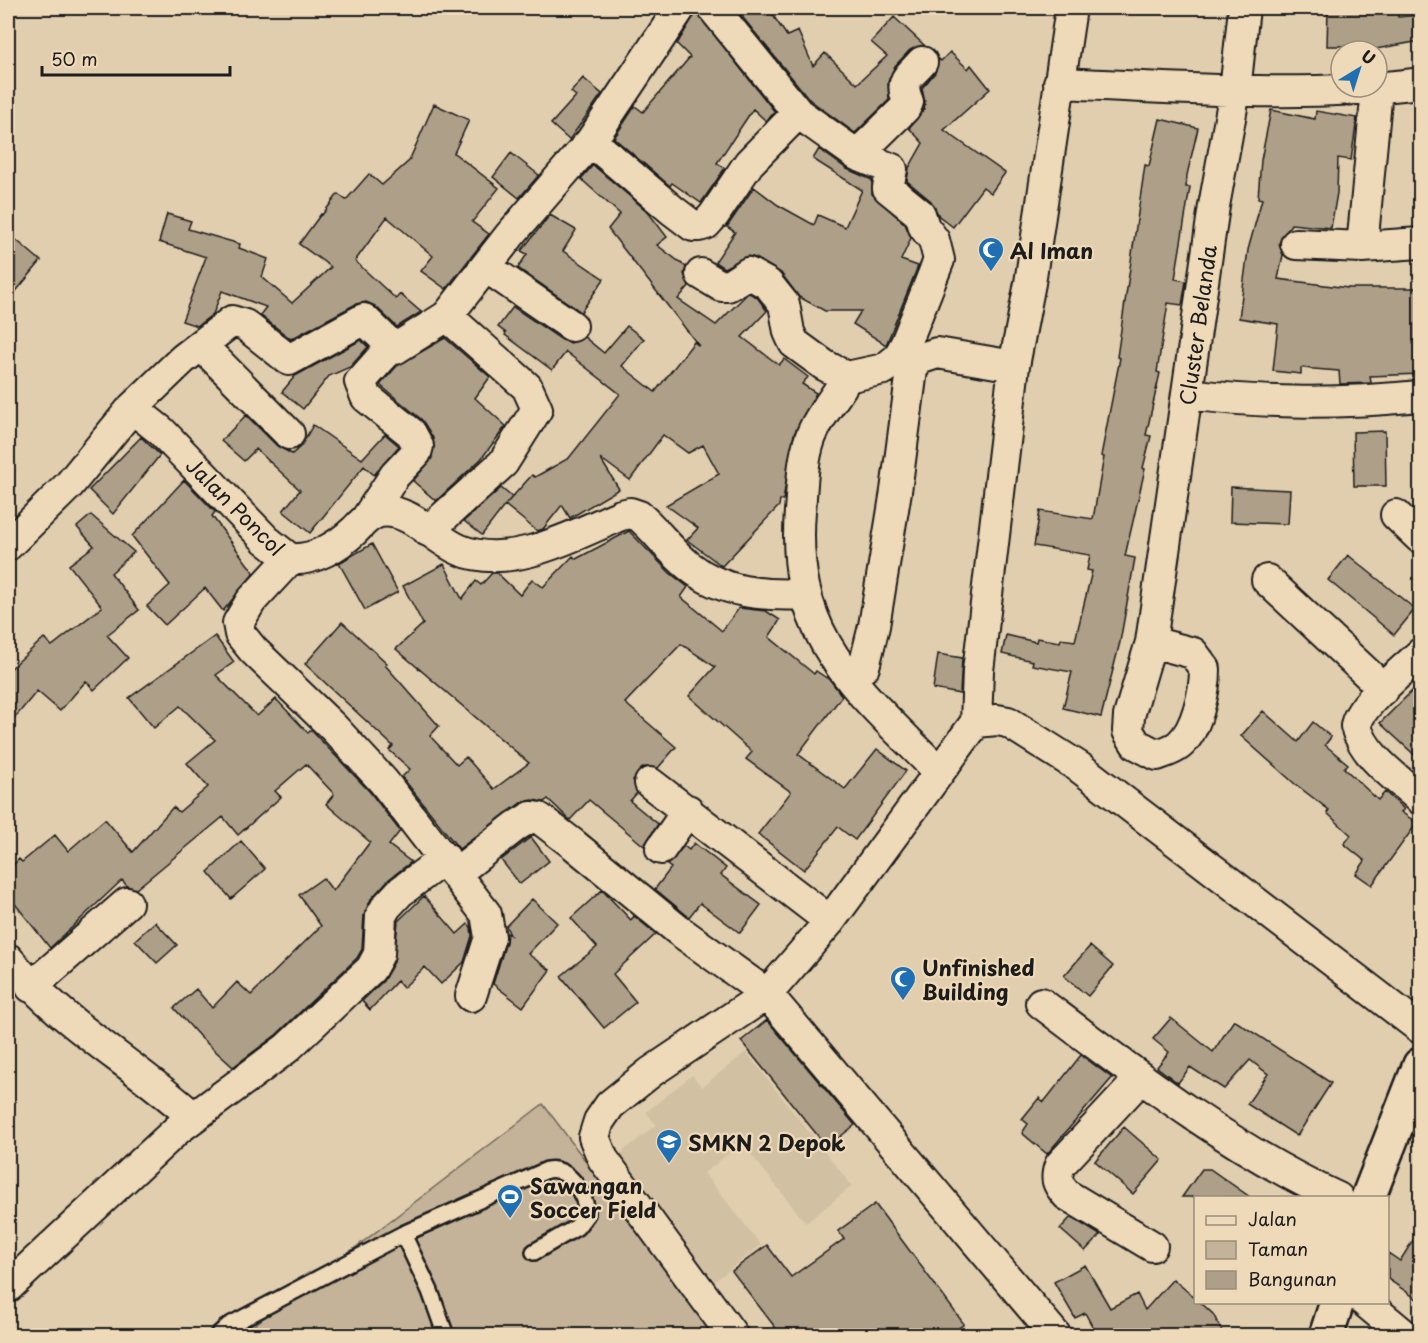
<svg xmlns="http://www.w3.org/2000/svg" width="1428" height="1343" viewBox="0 0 1428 1343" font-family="'Playpen Sans',sans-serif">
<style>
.built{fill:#d2c0a3}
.green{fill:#c4b399;stroke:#70685a;stroke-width:1.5}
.building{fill:#ae9f88;stroke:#1c1c1c;stroke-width:1.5}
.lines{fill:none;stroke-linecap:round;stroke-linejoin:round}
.service-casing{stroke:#1c1c1c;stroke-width:20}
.minor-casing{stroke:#1c1c1c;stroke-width:34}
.tertiary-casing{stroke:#1c1c1c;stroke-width:38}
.service{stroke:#eed9b8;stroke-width:15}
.minor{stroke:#eed9b8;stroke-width:30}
.tertiary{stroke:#eed9b8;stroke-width:33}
.labels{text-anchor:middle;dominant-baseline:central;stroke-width:4.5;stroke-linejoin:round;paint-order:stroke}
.poi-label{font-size:21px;font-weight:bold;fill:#1c1c1c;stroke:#eed9b8;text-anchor:start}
.street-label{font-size:21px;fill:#1c1c1c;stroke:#eed9b8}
</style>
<rect width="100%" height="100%" fill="#e1ceaf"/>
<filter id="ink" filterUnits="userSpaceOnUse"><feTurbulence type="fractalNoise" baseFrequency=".0167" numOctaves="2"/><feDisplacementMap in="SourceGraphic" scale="12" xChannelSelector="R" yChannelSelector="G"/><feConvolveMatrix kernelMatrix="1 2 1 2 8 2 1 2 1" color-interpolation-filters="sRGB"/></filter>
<g filter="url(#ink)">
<path class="built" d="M746 1052 852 1186 806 1223 742 1143 704 1173 761 1245 715 1281 616 1157 656 1125 646 1112 692 1075 702 1087Z"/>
<path class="green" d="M543 1104 716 1335 240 1336Z"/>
<path class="building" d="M735 8H768L787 36 798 31 813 66 825 53 857 84 887 56 871 42 894 17 924 45 910 50 895 66 888 82 889 100 855 133 810 100Z
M1328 9 1397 13 1398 17 1420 15V41L1365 51 1363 46H1327Z
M696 12 775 112 766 121 753 109 717 163 725 168 701 203 672 183 670 186 614 138 635 106 643 112 690 57 677 44Z
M950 52 968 69 971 65 990 89 944 130 1005 173 991 193 983 187 953 227 939 216 931 201 907 181 909 168 923 143 909 128 924 109 925 103 922 88 935 73 939 59 941 61Z
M583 78 602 94 569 140 551 124 576 96 571 92Z
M434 104 469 120 454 153 499 188 472 222 489 234 446 289 421 271 433 256 387 217 355 261 396 299 400 294 421 312 397 327 375 306 366 302 356 304 291 339 260 315 266 307 222 291 213 314 197 326 182 321 206 257 159 242 167 214 191 221 188 229 240 244 239 248 268 259 262 277 292 303 331 267 299 244 321 214 322 215 338 194 346 200 369 174 382 185 409 161Z
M1271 110 1315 119 1316 111 1357 118 1351 160 1338 158 1337 193 1331 228 1291 224 1279 243 1283 255 1278 279 1348 288H1420V374L1370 376 1371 383 1340 384 1339 371 1301 368V374L1273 371 1278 324 1239 318 1248 250 1262 199 1258 198 1261 160Z
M1160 119 1198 128 1187 175 1186 187H1190L1175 279 1186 281 1182 305 1168 303 1157 372 1160 373 1146 435 1151 436 1143 468 1145 469 1125 556 1135 558 1120 642 1101 717 1063 708 1072 672 1032 665 1033 661 1002 654 1006 635 1036 642 1037 638 1060 642 1061 639 1075 641 1092 571 1087 570 1090 555 1034 546 1040 511 1093 519 1104 457 1101 456 1120 358 1117 357 1145 165 1149 166Z
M819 149 847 169 872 180V194L905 224 911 238 901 260 918 266 886 345 853 324 861 311H825L799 297 781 273 756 258 747 256 724 268 715 262 735 232 727 227 754 187 778 205 814 225 818 215 845 227 862 190 813 159Z
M511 153 539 175 519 198 493 177Z
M593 165 648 212 667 237 657 245 686 267 684 274 689 286 678 299 716 325 746 295 749 293 757 297 767 311 742 337 779 365 784 359 808 377 802 384 816 393 794 434 783 500H780L779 506 722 566 687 540 698 528 666 505 719 474 703 445 688 453 663 435 630 480 600 458 619 489 570 518 562 505 543 529 537 531 505 505 482 535 464 521 501 488 512 497 506 504 532 475 535 477 569 458 620 394 566 352 552 370 505 335 506 333 498 327 513 307 562 340 571 343 584 337 604 353 627 326 644 339 622 366 655 392 694 342 699 346 608 229 620 214 581 179Z
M550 215 576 230 563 251 604 279 581 312 518 268 527 254 521 251Z
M8 233 41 261 8 301Z
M445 338 490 377 475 398 506 426 481 459 436 501 413 481 432 458 433 438 422 420 380 385 397 366Z
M361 340 368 347 350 367 329 376 303 409 282 392 295 376Z
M246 415 277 446 292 454 301 446 313 425 362 459 385 434 399 446 374 475 364 466 310 533 283 511 300 490 256 449 244 461 221 441Z
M1385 431 1386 486H1354L1353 432Z
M141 437 160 455 113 514 89 490Z
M184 480 215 512 212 516 254 573 223 611 205 588 165 625 147 606 170 585 132 536Z
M1231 487 1290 490 1288 524 1230 522Z
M91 515 134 552 111 573 139 610 107 635 128 658 94 690 86 681 60 711 37 691 8 726V671L44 638 52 646 102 607 69 565 94 546 77 527Z
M629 531 670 573 688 587 681 597 722 631 739 608 766 611 780 620 769 637 814 674 816 671 831 681 842 696 798 754 845 789 877 749 906 771 855 840 838 827 804 870 758 834 791 792 746 759 752 752 689 696 715 667 681 644 625 703 676 747 658 768 643 767 633 780 637 793 630 801 658 824 644 846 589 800 570 820 548 799 544 802 533 800 522 802 459 849 402 777 410 769 389 750 393 746 305 664 342 622 387 663 385 665 439 726 430 736 457 765 466 757 494 789 529 763 396 649 423 624 403 586 444 564 462 599 476 581 481 585 492 573H497L520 595 532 579 543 587 573 556 576 559Z
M372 544 398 592 365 610 339 563Z
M1348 555 1415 609 1394 635 1328 580Z
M215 636 234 662 216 675 257 716 276 699 308 733 311 730 370 792 400 831 389 845 411 862 388 880 371 899 364 915 362 949 357 958 276 1035 233 1067 200 1037 174 1008 196 989 212 1008 237 982 251 995 321 926 299 895 323 878 333 891 370 842 326 804 334 794 306 764 275 791 281 797 238 835 223 817 136 889 127 886 122 880 50 948 8 895V870L19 859 22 862 55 835 68 851 105 819 133 852 173 807 179 812 208 787 187 763 215 740 180 706 154 728 129 698Z
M938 654 962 658 960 694 933 689Z
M1420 683V760L1380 723Z
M1263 711 1298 742 1313 722 1331 737 1325 745 1348 764 1344 768 1378 800 1385 792 1404 809 1401 812 1417 823 1372 885 1356 874 1365 861 1344 844 1351 835 1327 813 1329 810 1295 784 1241 736Z
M531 837 549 861 520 884 501 860Z
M241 841 265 869 231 899 208 872Z
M694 843 726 868 721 875 761 905 740 933 700 903 689 917 655 889 671 868 667 865 684 846 689 850Z
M602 890 631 920 634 916 656 934 613 974 636 1002 604 1028 561 976 597 947 571 918Z
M424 896 457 934 468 924 471 927 472 936 464 962 441 984 425 967 403 988 397 981 370 1010 362 1001 383 981 394 962 398 921Z
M532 899 557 923 528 954 550 970 523 1007 493 984 506 942 507 933 510 935 506 926Z
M155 922 177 945 157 963 135 940Z
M1090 946 1113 966 1088 996 1064 976Z
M1171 1018 1213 1052 1234 1020 1331 1083 1297 1136 1247 1104 1268 1074 1250 1060 1224 1089 1190 1067 1178 1083 1157 1067 1169 1052 1153 1039Z
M767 1020 855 1125 827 1147 741 1041Z
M1081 1055 1112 1078 1047 1154 1022 1133 1028 1124 1022 1119 1039 1098 1044 1102Z
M1124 1127 1162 1160 1133 1194 1095 1161Z
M1202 1169H1210L1250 1197H1182Z
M875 1204 964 1324 949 1335H781L732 1271 767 1245 791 1277 844 1239 838 1231Z
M1071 1217 1100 1235 1085 1251 1060 1229Z
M1420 1229V1301L1388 1279V1253L1400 1261Z
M1085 1265 1110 1308 1137 1294 1145 1310 1173 1279 1196 1299V1302H1200L1213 1314 1224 1335H1097L1085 1313 1075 1318 1054 1282Z"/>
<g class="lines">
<defs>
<path id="service" d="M403 1234 547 1170C568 1165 586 1195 587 1214L577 1227 534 1252
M217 1336 228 1326 403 1234 430 1291 446 1336"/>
<path id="minor" d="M1059 83C1179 88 1301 99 1420 83
M591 141 672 210 693 226H699L706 224 714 215 749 163 798 113
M857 155 905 108 908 102C899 80 908 78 922 62
M1296 244 1362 247 1420 243
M1362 247 1377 89
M486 267 572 326
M701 274 721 286H728L748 273 768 284 784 304 789 332 794 343 824 365 847 377 884 369 898 358 906 343 939 260 934 240 924 227 920 214 888 188 892 169 857 155 798 113 713 8
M201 345 289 434
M847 377C836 398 818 416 810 439 802 462 802 488 800 511 790 640 857 688 939 772
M1188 394C1269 404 1339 404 1420 396
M132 408 183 359 232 321 245 325 289 360 364 319 395 349 447 316
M1396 515 1420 538
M366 519 395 475 416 453 418 446 411 433 366 397 360 382 391 347
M428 531 503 463 537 409 527 387 447 316 510 235 591 141 680 8
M8 545 69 485 132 408 161 431 266 540 290 559C314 561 338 546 355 530 362 523 369 514 380 512 409 507 435 540 460 550 511 571 576 534 621 515L630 513 639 516C657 531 670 551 689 566 722 593 763 596 805 594
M290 559 251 601 238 623 240 634 253 650 333 727 383 781 486 914 490 937 471 996
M1267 580 1384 689
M1151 642 1193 653 1205 669C1205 691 1197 730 1179 745 1173 750 1165 752 1157 755L1136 744 1128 731 1129 716 1151 642 1214 206 1235 91 1244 8
M1420 654C1405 669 1358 706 1356 726 1363 756 1399 779 1420 799
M864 667 874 626 896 491 912 370 919 359 937 353 1014 366
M976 722 997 720 1008 722 1079 767 1420 1028
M650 783 830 921
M661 849 688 810
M456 873 516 826 531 817 539 818 573 844 678 930 767 994 1056 1336
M8 959C60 1023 132 1062 193 1117
M31 987 127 903
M1041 1003C1135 1074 1231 1149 1338 1198
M1141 1078 1060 1165C1055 1179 1057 1184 1067 1195L1152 1246
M8 1287 178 1129 287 1048 358 981 371 969 379 954 381 916 386 907 400 892 445 858
M1365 1302 1406 1336
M733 1336 603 1159 594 1137 599 1121 610 1105 651 1072 767 994 830 921 976 722 978 671 1014 366 1030 283 1071 8"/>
<path id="tertiary" d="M1368 1198 1420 1065
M1326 1336 1337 1302"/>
</defs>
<use href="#service" class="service-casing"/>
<use href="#minor" class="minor-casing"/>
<use href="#tertiary" class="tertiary-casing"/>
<use href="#service" class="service"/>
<use href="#minor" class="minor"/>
<use href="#tertiary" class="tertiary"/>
</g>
</g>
<defs>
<symbol id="mosque-pin" viewBox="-11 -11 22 30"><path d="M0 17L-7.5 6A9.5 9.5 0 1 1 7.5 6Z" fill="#1f6fb2" stroke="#eed9b8"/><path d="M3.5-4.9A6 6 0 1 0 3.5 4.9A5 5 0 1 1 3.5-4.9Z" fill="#fff"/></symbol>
<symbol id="school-pin" viewBox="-11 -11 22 30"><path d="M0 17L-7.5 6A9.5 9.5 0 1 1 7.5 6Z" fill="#1f6fb2" stroke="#eed9b8"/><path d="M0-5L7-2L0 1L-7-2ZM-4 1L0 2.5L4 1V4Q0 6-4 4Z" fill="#fff"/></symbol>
<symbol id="stadium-pin" viewBox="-11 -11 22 30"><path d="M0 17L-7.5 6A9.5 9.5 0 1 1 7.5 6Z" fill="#1f6fb2" stroke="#eed9b8"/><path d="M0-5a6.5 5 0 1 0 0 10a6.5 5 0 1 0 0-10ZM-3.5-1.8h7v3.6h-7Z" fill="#fff"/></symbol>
</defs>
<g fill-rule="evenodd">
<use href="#mosque-pin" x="976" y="235" width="30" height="40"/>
<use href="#mosque-pin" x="888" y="964" width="30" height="40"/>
<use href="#school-pin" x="654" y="1127" width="30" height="40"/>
<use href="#stadium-pin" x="495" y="1182" width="30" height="40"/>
</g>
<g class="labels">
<g class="poi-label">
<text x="1010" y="250">Al Iman</text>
<text x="922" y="967">Unfinished<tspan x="922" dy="24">Building</tspan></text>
<text x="688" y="1142">SMKN 2 Depok</text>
<text x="530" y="1185">Sawangan<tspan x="530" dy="24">Soccer Field</tspan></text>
</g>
<g class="street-label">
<text transform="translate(1197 325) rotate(-82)">Cluster Belanda</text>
<text transform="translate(236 506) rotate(45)">Jalan Poncol</text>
</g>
</g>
<rect width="1428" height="1343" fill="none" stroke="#eed9b8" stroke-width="30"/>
<rect x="15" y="15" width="1398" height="1313" fill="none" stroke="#1c1c1c" stroke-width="2" filter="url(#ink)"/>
<rect x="1194" y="1196" width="195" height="108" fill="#eed9b8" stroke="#9a8d7a" stroke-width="1.5"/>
<rect x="1206" y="1216" width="30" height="9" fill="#eed9b8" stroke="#9a8d7a" stroke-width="1.5"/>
<text x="1248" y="1226" font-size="18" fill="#1c1c1c">Jalan</text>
<rect x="1206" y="1241" width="30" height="18" fill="#c4b399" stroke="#9a8d7a" stroke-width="1.5"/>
<text x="1248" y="1256" font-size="18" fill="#1c1c1c">Taman</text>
<rect x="1206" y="1271" width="30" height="18" fill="#ae9f88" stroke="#9a8d7a" stroke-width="1.5"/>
<text x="1248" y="1286" font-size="18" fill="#1c1c1c">Bangunan</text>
<g transform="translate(1359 69) rotate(38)"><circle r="28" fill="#eed9b8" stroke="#9a8d7a" stroke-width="1.5"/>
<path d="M0-4.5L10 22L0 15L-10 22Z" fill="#1f6fb2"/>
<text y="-9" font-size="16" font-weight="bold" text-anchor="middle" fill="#1c1c1c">U</text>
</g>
<path d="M42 66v9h188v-9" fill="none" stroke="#1c1c1c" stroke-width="3"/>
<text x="51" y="66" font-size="18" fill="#1c1c1c" stroke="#eed9b8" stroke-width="4.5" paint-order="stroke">50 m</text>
</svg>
